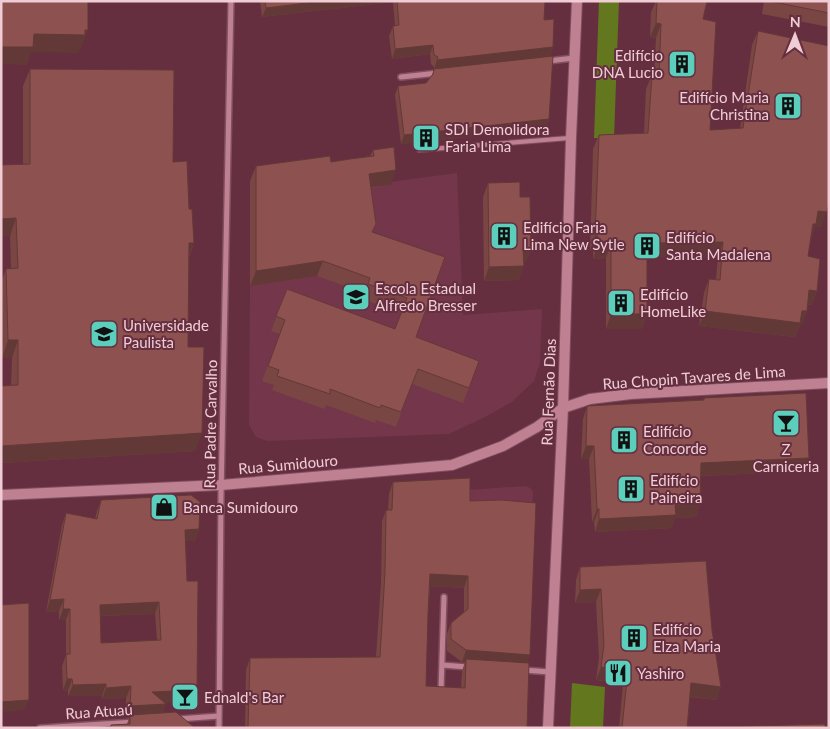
<svg xmlns="http://www.w3.org/2000/svg" width="830" height="729" viewBox="0 0 830 729" font-family="Lato,sans-serif">
<style>
.built{fill:#74364a}
.green{fill:#63771f}
.lines{fill:none;stroke-linecap:round;stroke-linejoin:round}
.lane-casing{stroke:#7e4f5f;stroke-width:6}
.street-casing{stroke:#7e4f5f;stroke-width:8}
.secondary-casing{stroke:#7e4f5f;stroke-width:12}
.lane{stroke:#bf8092;stroke-width:4}
.street{stroke:#bf8092;stroke-width:5}
.secondary{stroke:#bf8092;stroke-width:10}
.wall{fill:#794644;fill-rule:evenodd}
.shaded-wall{fill:#633937}
.building{fill:#8d514f;stroke:#633937;fill-rule:evenodd}
.labels{text-anchor:middle;dominant-baseline:central;stroke-width:4;stroke-linejoin:round;paint-order:stroke}
.poi-label{font-size:15px;fill:#f0cdd5;stroke:#652f40;text-anchor:start}
.street-label{font-size:15px;fill:#f0cdd5;stroke:#652f40}
</style>
<rect width="100%" height="100%" fill="#652f40"/>
<path class="built" d="M457 173 463 315 542 309 540 363 534 381 512 402 483 418 449 434 267 441 256 437 249 425 250 286 299 278 298 197 390 185V182Z
M526 486 530 488 533 491 531 530 465 526 466 490Z"/>
<path class="green" d="M599 1H619L614 138H594Z
M572 683 605 687 603 728H570Z"/>
<g class="lines">
<defs>
<path id="lane" d="M419 150 569 138"/>
<path id="street" d="M548 61 574 58
M401 77 438 73
M442 665 468 667
M523 670 550 672
M441 690 444 597
M178 719 219 716
M40 728 135 722
M219 728 221 496 231 1"/>
<path id="secondary" d="M1 495 221 485 452 465 503 446 537 427 563 408 590 399 631 394 829 383
M548 728 563 408 571 138 577 1"/>
</defs>
<use href="#lane" class="lane-casing"/>
<use href="#street" class="street-casing"/>
<use href="#secondary" class="secondary-casing"/>
<use href="#lane" class="lane"/>
<use href="#street" class="street"/>
<use href="#secondary" class="secondary"/>
</g>
<path class="wall" d="M260 1H545L544 20 553 47 550 56 434 69V67L431 64 430 54 392 59 389 36 393 26H395L393 2 262 17Z
M656 1H707L703 19 710 130 740 129 752 45 758 31 821 227 815 226 811 239 808 256 817 291 812 305H808L807 311 802 325H800L795 337 699 326 704 293 709 279H716L718 256 647 257V314L642 329H606V258L593 259V251H590L593 149 599 135 644 133 646 89 652 75H654L656 38 650 37 651 12Z
M764 1H829V27L762 14Z
M30 69 173 162 189 209 194 243 189 258 188 347 195 451 1 463V386H11L12 358H2L1 282 6 269 11 268 10 236 23 164V86Z
M434 69 549 119 546 128 401 144 395 95 398 86 426 83 432 76Z
M373 150 391 185 371 188 372 233 445 257 416 337 479 361 463 403 412 384 396 427 376 420 375 423 326 405 324 409 272 390 274 385 262 381 280 334 271 331 287 289 395 329 402 313 362 299 364 293 317 276 250 286V181L256 166 331 162 370 156Z
M488 183 520 197 531 248 526 262H524L519 280 484 281 483 197Z
M704 398 809 458 805 471 701 476 700 504 696 517 675 518 671 528 595 532 594 522H592L589 459H581L583 419 587 406 703 400Z
M393 482 470 501 527 663V728H245L246 670 250 658 376 657 381 583 382 521 386 510H388L389 494ZM430 586 464 588V612L451 623 447 634V651L462 662H465L462 671 461 688 426 686 428 613Z
M101 500 199 529 195 541H185L187 581 197 690 193 702 165 703 163 713 195 728 110 727 111 725 127 724 129 718H126V698L102 699V696H68V691L63 690 62 666 66 655V620H59V611L46 612 62 525 66 513 95 519 97 511ZM155 614 157 640 101 643 100 616Z
M580 567 717 700 690 697 687 728H619L623 683 596 680 599 658 596 602 575 603 576 580Z"/>
<path class="shaded-wall" d="M323 1H394L393 2 262 17 266 8Z
M656 23 661 24 656 38 650 37Z
M88 30 81 48H80L78 53 31 52 27 65 1 64V47L34 34Z
M433 45 430 54 392 59 395 49Z
M553 47 550 56 434 69 437 60Z
M549 119 546 128 401 144 404 135Z
M396 170 391 185 363 188 369 174Z
M818 211 827 212 821 227 815 226 811 239 813 224Z
M16 218 10 236 1 237V219Z
M595 236H598L593 251H590Z
M723 242 718 256 642 257 647 243Z
M189 243H194L187 261Z
M598 244H611L606 258 593 259Z
M523 248H531L526 262H518Z
M323 261 317 276 250 286 256 271Z
M524 266 519 280 484 281 489 267Z
M809 290 817 291 812 305 804 304Z
M705 311H807L802 325H800L795 337 699 326Z
M611 314H647L642 329H606Z
M8 340H18L12 358H2Z
M202 433 195 451 1 463V446Z
M586 446H594L589 459H581Z
M809 458 805 471 696 476 701 463Z
M700 504 696 517 675 518 671 528 595 532 599 519 675 505Z
M597 509H599L594 522H592Z
M199 529 195 541H181L185 530Z
M430 574 468 576 464 588 426 586Z
M601 589 596 602 575 603 580 590Z
M64 599 59 611 46 612 50 600Z
M159 602 155 614 96 616 100 605Z
M63 609H70L66 620H59Z
M466 650 530 655 526 666 466 659 465 662H462Z
M601 667 628 670 623 683 596 680Z
M67 679H72L68 691 63 690Z
M691 683 721 687 717 700 686 696Z
M106 684 102 696H68L73 685Z
M131 686 126 698 102 699 106 688Z
M197 690 193 702 148 704 152 692Z
M29 700 25 710 1 712V702Z
M166 704 162 715H130L129 718H126L130 706Z"/>
<path class="building" d="M1 1H88V30H85V35L34 34 33 47H1Z
M265 1H323L266 8Z
M397 1H545L544 20 554 19 553 47 437 60 438 57 434 55 433 45 395 49 393 26 399 25Z
M657 1H707L703 19 716 22 710 130 743 128 758 31 829 46V201L827 212 818 211 816 224H813L808 256 820 259 817 291 809 290 807 311H802L800 323 705 311 709 279 720 280 723 242 647 243V314H611V244H598V236H595L599 135 648 133 652 75H659L661 24 656 23Z
M769 1H829V13Z
M553 56 549 119 404 135 398 86 426 83 433 74 434 69Z
M30 69 174 70 173 162 187 161 189 209H192L194 243H189L188 347H204L202 433 1 446V386L18 385V340H8L6 269 18 268 16 218 1 219V165L30 164Z
M394 147 396 170 369 174 376 224 372 232 445 257 416 337 479 361 469 388 418 369 401 412 381 405 380 408 330 389V394L277 376 279 370 268 366 285 320 276 316 287 289 395 329 407 298 368 284 370 278 323 261 256 271V166L330 156 331 162 350 159 374 156 373 150Z
M520 182V197H530L531 248H523L524 266 489 267 488 183Z
M806 393 809 458 701 463 700 504 675 505 676 515 599 519V509H597L594 446H586L587 406 704 400V398Z
M470 478V501L502 500 536 503 530 655 466 650 451 639V623L468 609V576L430 574 428 613 426 686 465 688 466 659 529 663 527 728H248L250 658 380 657 385 572 386 510H392L393 482Z
M191 495 200 502 199 529 185 530 187 581H198L197 690 152 692 166 704 130 706 131 686 106 688V684L73 685 72 679H67L66 654H70V609H63L64 599 50 600 66 513 97 519 101 500ZM159 602 161 640 101 643 100 605Z
M706 561 712 630 721 687 691 683 687 728H622L628 670 601 667 604 645 601 589 580 590V567Z
M29 603V700L1 702V605Z
M176 712 195 728H97L111 727V725L130 724V715Z
M825 724V728H720L721 727Z"/>
<defs>
<symbol id="building-square" viewBox="-11 -11 22 22"><rect x="-9" y="-9" width="18" height="18" rx="4" fill="#5bcebc" stroke="#652f40"/><path d="M-4-6H4V6H1V3H-1V6H-4ZM-2.5-4.3h1.7v1.8h-1.7ZM.8-4.3h1.7v1.8H.8ZM-2.5-1h1.7V.8h-1.7ZM.8-1h1.7V.8H.8Z" fill="#111"/></symbol>
<symbol id="school-square" viewBox="-11 -11 22 22"><rect x="-9" y="-9" width="18" height="18" rx="4" fill="#5bcebc" stroke="#652f40"/><path d="M0-5L7-2L0 1L-7-2ZM-4 1L0 2.5L4 1V4Q0 6-4 4Z" fill="#111"/></symbol>
<symbol id="university-square" viewBox="-11 -11 22 22"><rect x="-9" y="-9" width="18" height="18" rx="4" fill="#5bcebc" stroke="#652f40"/><path d="M0-5L7-2L0 1L-7-2ZM-4 1L0 2.5L4 1V4Q0 6-4 4Z" fill="#111"/></symbol>
<symbol id="bar-square" viewBox="-11 -11 22 22"><rect x="-9" y="-9" width="18" height="18" rx="4" fill="#5bcebc" stroke="#652f40"/><path d="M-6-5H6L.8 .8V4.5H3.5V6h-7V4.5H-.8V.8Z" fill="#111"/></symbol>
<symbol id="shop-square" viewBox="-11 -11 22 22"><rect x="-9" y="-9" width="18" height="18" rx="4" fill="#5bcebc" stroke="#652f40"/><path d="M-5-2.5h2.3a2.7 3.5 0 0 1 5.4 0H5L5.5 6h-11ZM-1.5-2.5h3a1.5 2.3 0 0 0-3 0Z" fill="#111"/></symbol>
<symbol id="restaurant-square" viewBox="-11 -11 22 22"><rect x="-9" y="-9" width="18" height="18" rx="4" fill="#5bcebc" stroke="#652f40"/><path d="M-5-6h1v4h1v-4h1v4h1v-4h1v5L-1.5 .5V6h-2V.5L-5-1ZM5-6V6H3V1.5H1.5Q1.5-4 5-6Z" fill="#111"/></symbol>
</defs>
<g fill-rule="evenodd">
<use href="#building-square" x="666" y="48" width="32" height="32"/>
<use href="#building-square" x="772" y="90" width="32" height="32"/>
<use href="#building-square" x="410" y="122" width="32" height="32"/>
<use href="#building-square" x="488" y="220" width="32" height="32"/>
<use href="#building-square" x="631" y="230" width="32" height="32"/>
<use href="#school-square" x="340" y="281" width="32" height="32"/>
<use href="#building-square" x="605" y="287" width="32" height="32"/>
<use href="#university-square" x="88" y="318" width="32" height="32"/>
<use href="#bar-square" x="770" y="407" width="32" height="32"/>
<use href="#building-square" x="608" y="424" width="32" height="32"/>
<use href="#building-square" x="615" y="473" width="32" height="32"/>
<use href="#shop-square" x="148" y="491" width="32" height="32"/>
<use href="#building-square" x="618" y="622" width="32" height="32"/>
<use href="#restaurant-square" x="602" y="657" width="32" height="32"/>
<use href="#bar-square" x="169" y="681" width="32" height="32"/>
</g>
<g class="labels">
<g class="poi-label">
<text x="663" y="55" text-anchor="end">Edifício<tspan x="663" dy="17">DNA Lucio</tspan></text>
<text x="769" y="97" text-anchor="end">Edifício Maria<tspan x="769" dy="17">Christina</tspan></text>
<text x="445" y="129">SDI Demolidora<tspan x="445" dy="17">Faria Lima</tspan></text>
<text x="523" y="227">Edifício Faria<tspan x="523" dy="17">Lima New Sytle</tspan></text>
<text x="666" y="237">Edifício<tspan x="666" dy="17">Santa Madalena</tspan></text>
<text x="375" y="288">Escola Estadual<tspan x="375" dy="17">Alfredo Bresser</tspan></text>
<text x="640" y="294">Edifício<tspan x="640" dy="17">HomeLike</tspan></text>
<text x="123" y="325">Universidade<tspan x="123" dy="17">Paulista</tspan></text>
<text x="643" y="431">Edifício<tspan x="643" dy="17">Concorde</tspan></text>
<text x="786" y="449" text-anchor="middle">Z<tspan x="786" dy="17">Carniceria</tspan></text>
<text x="650" y="480">Edifício<tspan x="650" dy="17">Paineira</tspan></text>
<text x="183" y="507">Banca Sumidouro</text>
<text x="653" y="629">Edifício<tspan x="653" dy="17">Elza Maria</tspan></text>
<text x="637" y="673">Yashiro</text>
<text x="204" y="697">Ednald's Bar</text>
</g>
<g class="street-label">
<text transform="translate(694 377) rotate(-4)">Rua Chopin Tavares de Lima</text>
<text transform="translate(548 392) rotate(-88)">Rua Fernão Dias</text>
<text transform="translate(210 424) rotate(-89)">Rua Padre Carvalho</text>
<text transform="translate(288 464) rotate(-5)">Rua Sumidouro</text>
<text transform="translate(99 711) rotate(-4)">Rua Atuaú</text>
</g>
</g>
<rect width="830" height="729" fill="none" stroke="#f0cdd5" stroke-width="5"/>
<g transform="translate(795 35) rotate(1)" stroke="#652f40" stroke-width="4" paint-order="stroke">
<path d="M0-4L9 19L0 12L-9 19Z" fill="#f0cdd5"/>
<text y="-8" font-size="14" font-weight="bold" text-anchor="middle" fill="#f0cdd5">N</text>
</g>
</svg>
